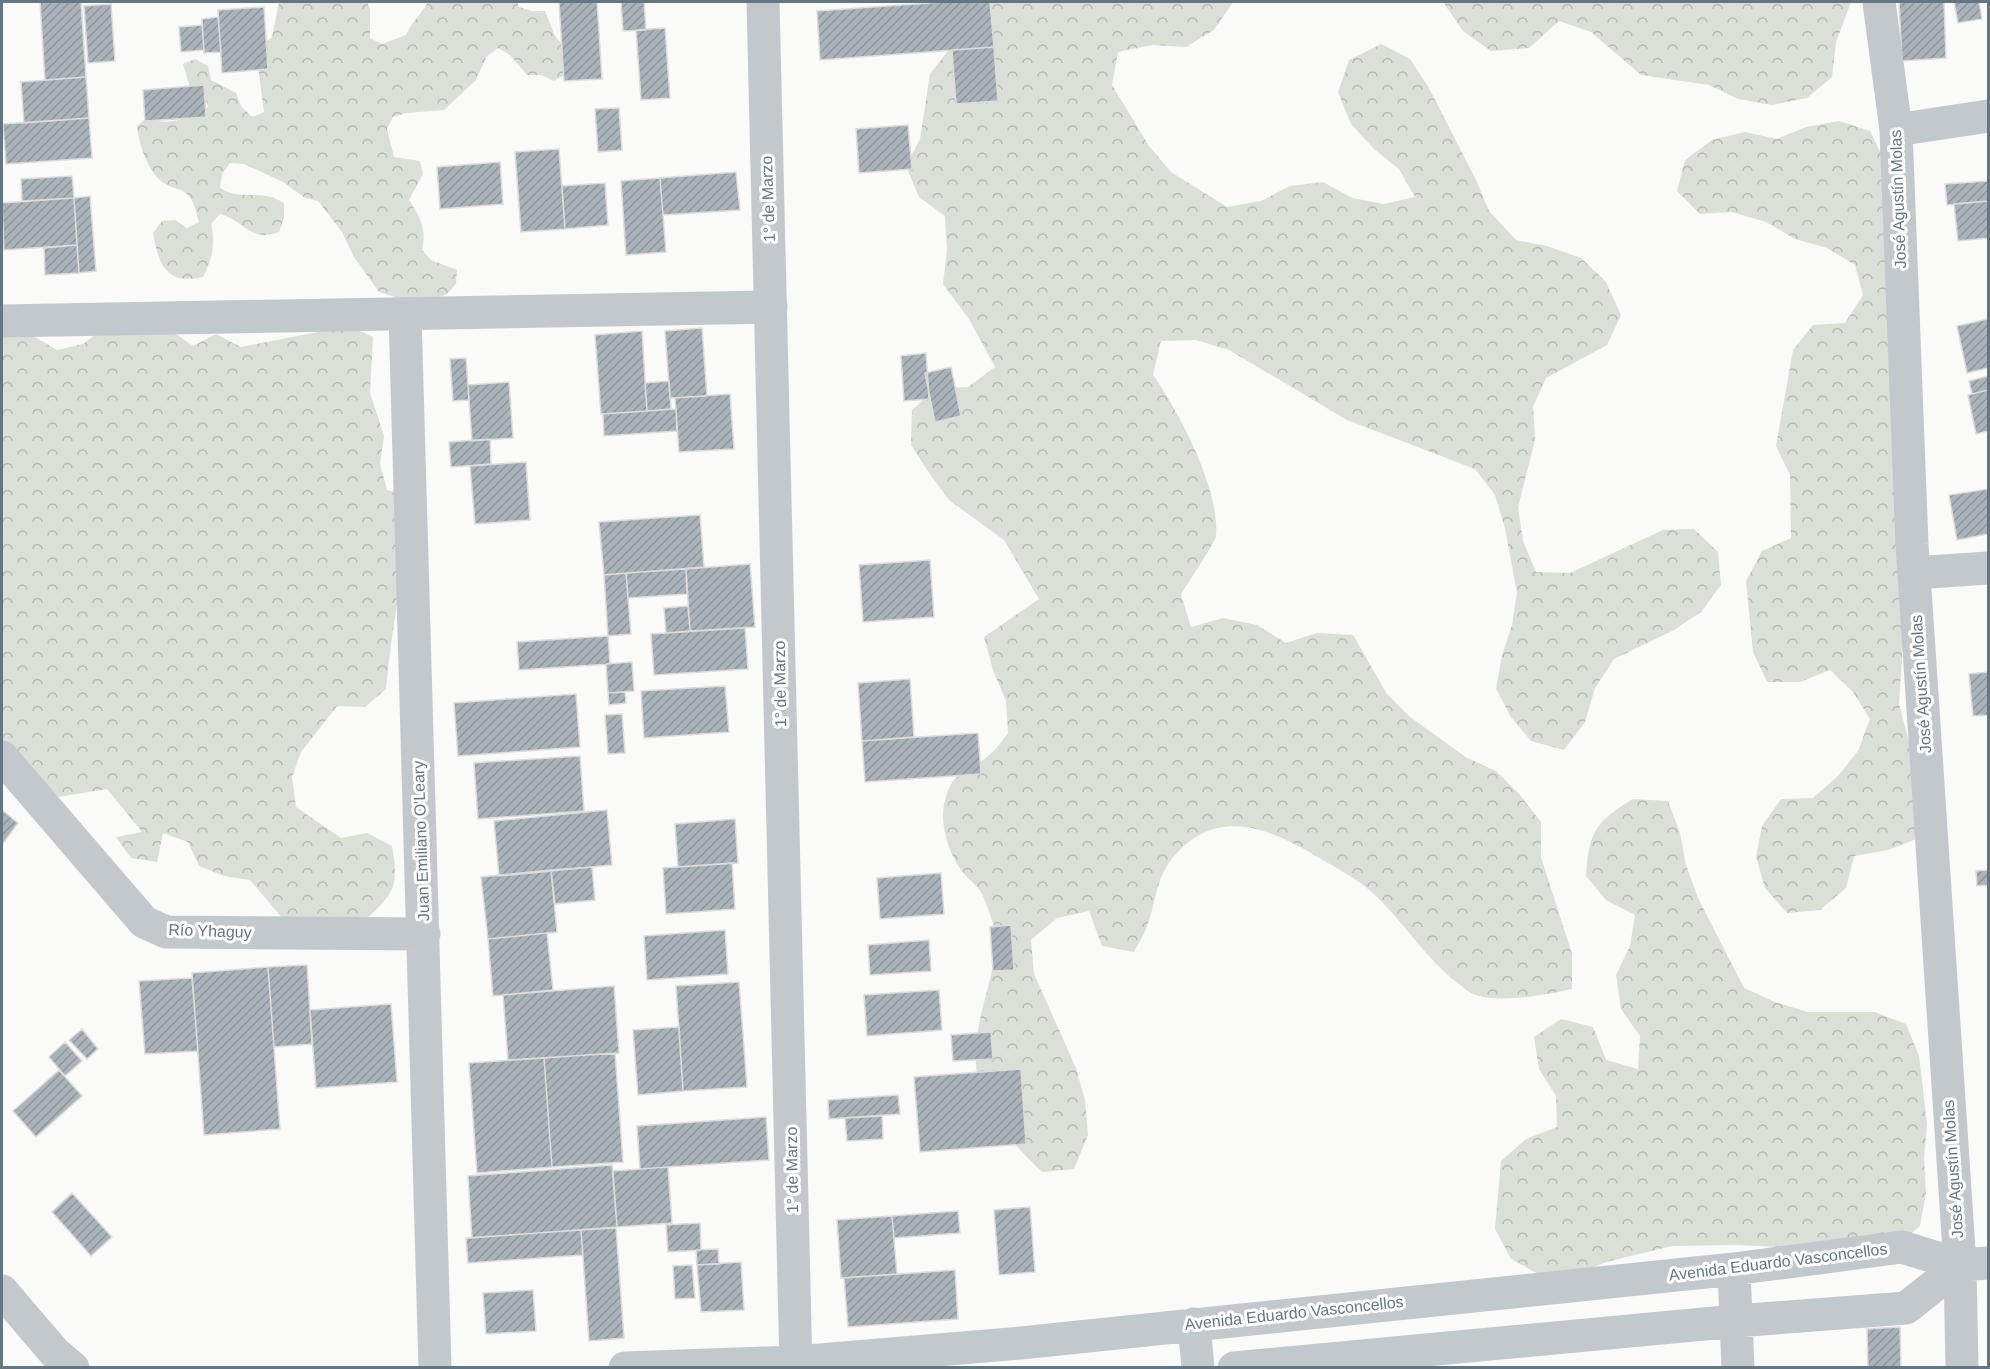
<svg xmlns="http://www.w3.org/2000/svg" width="1990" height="1369" viewBox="0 0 1990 1369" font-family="Helvetica,sans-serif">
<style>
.forest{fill:url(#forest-crowns)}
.building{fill:url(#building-hatch);stroke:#dcdcda;stroke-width:1.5}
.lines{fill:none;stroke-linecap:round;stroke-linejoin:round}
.minor{stroke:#c3c8cc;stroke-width:33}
.labels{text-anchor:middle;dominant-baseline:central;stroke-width:6;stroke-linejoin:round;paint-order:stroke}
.street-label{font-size:16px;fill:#657683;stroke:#fff}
</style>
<defs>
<pattern id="forest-crowns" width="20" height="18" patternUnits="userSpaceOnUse" patternTransform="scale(1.5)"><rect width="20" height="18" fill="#dadfd7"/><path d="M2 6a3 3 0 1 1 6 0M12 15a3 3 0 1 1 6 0" fill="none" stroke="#b4b9b4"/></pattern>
<pattern id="building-hatch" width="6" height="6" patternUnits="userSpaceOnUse" patternTransform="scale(1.5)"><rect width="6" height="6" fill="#aab3b9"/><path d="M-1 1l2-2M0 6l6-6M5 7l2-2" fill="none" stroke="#8e969c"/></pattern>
</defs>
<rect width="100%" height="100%" fill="#fafaf8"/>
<path class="forest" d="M279 2H367L370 9V38L382 44 406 35C412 21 421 15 428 2H517L519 7 531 11H545L555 36 564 47 566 74 554 81 541 75H527L510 55 498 48 487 56 475 81 444 110 406 113 393 117 387 129 394 157 420 161 423 174 409 200C420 217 427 228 422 250L431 260 457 270 456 284 447 294 434 299 405 300 379 292 354 257 342 232 318 201 305 198 283 182 244 164 230 163 222 174 220 188C243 202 262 188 284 203V218L279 232C249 243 244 220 220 214L211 224C216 243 212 260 203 277 166 286 158 263 153 233L162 221 175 220 187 228 199 222C196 214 195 203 189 196 182 188 173 189 165 184 148 173 139 145 137 126L147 118C170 127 188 118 208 107L204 95 191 90 183 64 195 59 208 66 211 80 236 93 241 106 252 117 264 112 257 59 261 46 272 37Z
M989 2H1233L1214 30 1186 47 1153 45 1118 52 1112 85 1149 146 1171 172 1227 207 1261 201 1290 186 1323 182 1352 198 1384 204 1415 197 1399 169 1374 149 1351 124 1338 92 1349 60 1381 44 1410 59 1429 88 1476 180 1489 211 1516 240 1547 246 1581 258 1606 282 1621 315 1607 345 1546 378 1533 407 1535 440 1518 507 1523 541 1536 572 1570 573 1663 530 1694 529 1718 552 1721 585 1701 612 1674 630 1614 659 1595 688 1585 722 1564 750 1531 741 1511 717 1496 689 1502 655 1512 625 1517 593 1505 528 1495 495 1475 469 1347 420 1229 350 1196 340 1161 341 1153 375C1179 412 1220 489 1216 536 1216 542 1186 585 1181 595L1191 627 1223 618 1257 625 1286 643 1317 633 1353 635 1387 694 1410 717 1467 758 1496 771 1520 795 1541 822V857L1572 954V989C1546 995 1497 1004 1473 994 1468 992 1462 986 1458 983 1426 959 1406 925 1377 897 1361 881 1340 870 1321 859 1271 829 1216 803 1171 860 1156 879 1156 902 1148 923 1145 933 1139 943 1134 952L1102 946 1089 911 1057 918 1031 940 1034 974 1076 1068 1085 1100 1088 1135 1074 1169 1042 1172C980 1111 962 1081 986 995 992 973 999 946 993 923 990 914 986 902 982 894 977 885 967 878 961 870 949 854 940 825 944 805 952 768 965 776 987 757 995 751 1002 741 1008 733L1006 701 993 670 984 637 1039 599 1004 540 949 500 929 473 911 445 912 410 937 388 968 387 995 367 969 319 943 284 947 250 945 216 919 197 906 166 920 139 930 74 955 42 981 21Z
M1443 2H1851L1836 42 1832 77 1807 98 1772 105 1738 99 1709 85 1641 75 1591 32 1559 21 1529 48 1491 51 1463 31Z
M1839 121 1870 131 1885 162 1906 597 1899 704 1909 742 1919 838 1888 850 1854 856 1846 888 1820 910 1787 913 1765 888 1756 857 1762 826 1781 799 1813 798 1838 776 1858 751 1870 719 1853 692 1830 670 1800 682H1767L1753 652 1746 581 1762 551 1791 538 1790 475 1776 446 1793 350 1813 325 1845 323 1863 295 1855 265 1827 248 1795 239 1766 222 1732 212 1700 214 1677 191 1685 160 1712 140 1745 132 1777 139 1806 127Z
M127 311 172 331 193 346 216 334 241 347 348 326 373 337 370 393 384 436 380 464 387 490 414 497C405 561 392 625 386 689L365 707 337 706 301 752 292 777 296 807 341 838 367 833 392 846C399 885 395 893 365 920H284L250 880 224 876 199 866 188 842 163 833 157 862 131 858 116 837 142 832 107 789 52 798 2 744V322L11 323 57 350 83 344Z
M1633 799 1668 801 1680 833 1686 865 1698 898 1744 988 1775 1002 1808 1012H1875L1906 1024 1919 1056 1927 1124 1924 1159 1926 1193 1920 1226 1902 1241 1871 1251 1737 1245 1672 1246 1606 1262 1574 1275H1540L1511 1259 1495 1229 1501 1161 1526 1139 1557 1127 1556 1096 1539 1069 1534 1037 1561 1019 1593 1027 1606 1060 1638 1069 1640 1036 1621 1009 1616 975 1630 946 1635 915 1606 900 1586 876C1589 832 1595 822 1633 799Z"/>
<path class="building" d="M40 2H81L86 77 45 80Z
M559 2H597L602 79 564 81Z
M621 2H644L646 30 623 31Z
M944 2H990L994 47 820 60 817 11Z
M1899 2H1944L1946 58 1902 61Z
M1954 2H1979L1982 19 1958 23Z
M111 4 115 61 88 63 84 6Z
M264 7 268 69 222 73 218 10Z
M218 17 221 52 204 53 202 19Z
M202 25 204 50 181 52 179 27Z
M665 28 670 98 641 100 636 30Z
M994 47 998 101 956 104 952 50Z
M86 77 89 118 24 123 21 82Z
M204 85 206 117 145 121 143 90Z
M619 108 622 150 598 152 595 109Z
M89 118 92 158 6 164 3 124Z
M908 125 912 169 859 173 856 129Z
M559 149 565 229 521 232 515 152Z
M500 162 503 204 440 209 437 167Z
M736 172 740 210 663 215 660 178Z
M72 176 74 198 22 201 21 179Z
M660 178 666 252 626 255 621 181Z
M1988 181V201L1947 205 1945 184Z
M605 183 608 225 565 229 562 186Z
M90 196 96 271 79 273 74 198Z
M74 198 77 245 4 250 2 203Z
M1988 201V238L1958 241 1954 204Z
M77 245 79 273 45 275 44 248Z
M1988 319V368L1967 373 1957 326Z
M702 328 707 396 670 398 665 331Z
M642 331 647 411 601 414 595 335Z
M926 353 929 399 904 401 901 356Z
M466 358 469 400 453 401 450 359Z
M951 367 961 416 935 422 925 373Z
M1988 376V390L1972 394 1969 381Z
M669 381 671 409 647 411 645 383Z
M509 382 513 438 472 441 468 385Z
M1988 390V431L1976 434 1968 395Z
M730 394 734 449 679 452 675 398Z
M676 409 677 431 604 436 603 414Z
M490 439 491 464 451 467 449 442Z
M526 462 530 520 475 524 470 466Z
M1988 489V534L1957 540 1949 495Z
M700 515 704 567 604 575 599 522Z
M930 560 934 617 863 622 859 565Z
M750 564 755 627 690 631 686 569Z
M686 569 687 594 628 598 626 573Z
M626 573 631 634 608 636 604 575Z
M688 606 690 631 666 633 664 608Z
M745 628 748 669 654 675 651 634Z
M608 636 610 664 519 670 517 642Z
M632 662 634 691 608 693 606 664Z
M1988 672V715L1973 716 1969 674Z
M910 679 914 737 862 741 858 683Z
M725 686 729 732 644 738 641 691Z
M625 692 626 703 609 705 608 693Z
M576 694 580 747 458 756 454 703Z
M622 714 625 753 608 754 605 715Z
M978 733 981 774 865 782 862 741Z
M580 756 584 811 478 819 474 763Z
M2 810 18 823 2 845Z
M607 810 612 865 499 876 494 821Z
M735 819 738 863 678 867 675 824Z
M732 863 735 909 666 914 663 868Z
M592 867 595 900 555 904 551 870Z
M551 870 557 932 488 939 481 877Z
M1988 870V885L1977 886 1976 871Z
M941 873 944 914 880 919 877 878Z
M1011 925 1014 970 993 971 990 927Z
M725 930 728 974 647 980 644 936Z
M547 933 553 990 493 996 488 939Z
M929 940 931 971 870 975 868 945Z
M307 965 312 1044 274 1047 268 967Z
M268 967 280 1129 204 1135 192 973Z
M192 978 198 1051 145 1054 139 981Z
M739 982 747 1087 683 1091 676 986Z
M614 986 619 1053 508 1060 503 995Z
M939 990 942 1030 867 1036 864 995Z
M391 1004 397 1082 316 1088 310 1010Z
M679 1027 683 1091 638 1095 633 1030Z
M82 1029 98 1049 87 1059 69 1040Z
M991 1032 993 1059 953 1061 951 1035Z
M65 1042 82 1061 65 1076 49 1057Z
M615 1053 623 1162 552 1167 544 1058Z
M544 1058 552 1167 477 1173 469 1063Z
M1021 1069 1026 1144 920 1152 914 1077Z
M59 1070 82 1096 36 1137 13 1111Z
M898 1095 900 1114 829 1119 828 1100Z
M882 1116 883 1139 847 1141 845 1118Z
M766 1117 769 1160 640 1169 637 1126Z
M612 1165 617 1227 472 1238 468 1176Z
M668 1167 672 1223 617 1227 613 1171Z
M72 1193 112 1237 91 1256 52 1212Z
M1030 1207 1035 1272 999 1275 994 1210Z
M958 1211 960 1233 894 1238 892 1216Z
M892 1216 897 1274 841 1278 837 1220Z
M700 1223 701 1250 668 1252 666 1225Z
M616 1228 624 1338 589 1341 581 1230Z
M581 1230 583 1255 468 1263 466 1238Z
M718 1249 719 1264 697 1265 696 1250Z
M741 1262 744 1310 701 1312 697 1265Z
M692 1265 695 1298 675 1299 673 1266Z
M955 1270 958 1319 848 1327 844 1278Z
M533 1290 536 1331 486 1334 483 1293Z
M1900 1327 1901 1368H1868L1867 1329Z"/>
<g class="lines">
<path class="minor" d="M763 2 796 1368
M1879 2 1896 130 1912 544 1960 1265 1962 1368
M1896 130 1988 116
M405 314 435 1368
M2 321 771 307
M1914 573 1988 568
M2 757 144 922 166 932 424 934
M1734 1269 1738 1368
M2 1291 55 1353 73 1368
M1194 1324 1198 1368
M625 1368 796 1362 1021 1343 1734 1269 1902 1247 1960 1265 1988 1263
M1234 1368 1736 1321 1906 1308 1960 1265"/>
</g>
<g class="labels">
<g class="street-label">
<text transform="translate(768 199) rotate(-92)">1° de Marzo</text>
<text transform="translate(1898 199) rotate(-92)">José Agustín Molas</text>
<text transform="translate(780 684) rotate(-91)">1° de Marzo</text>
<text transform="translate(1921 684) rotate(-94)">José Agustín Molas</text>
<text transform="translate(421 841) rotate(-92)">Juan Emiliano O'Leary</text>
<text transform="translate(210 931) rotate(2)">Río Yhaguy</text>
<text transform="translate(1953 1169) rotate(-94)">José Agustín Molas</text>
<text transform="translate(792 1170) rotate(-91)">1° de Marzo</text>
<text transform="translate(1778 1262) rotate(-7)">Avenida Eduardo Vasconcellos</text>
<text transform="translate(1294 1313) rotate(-6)">Avenida Eduardo Vasconcellos</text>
</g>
</g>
<rect width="1990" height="1369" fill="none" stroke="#657683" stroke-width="6"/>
</svg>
